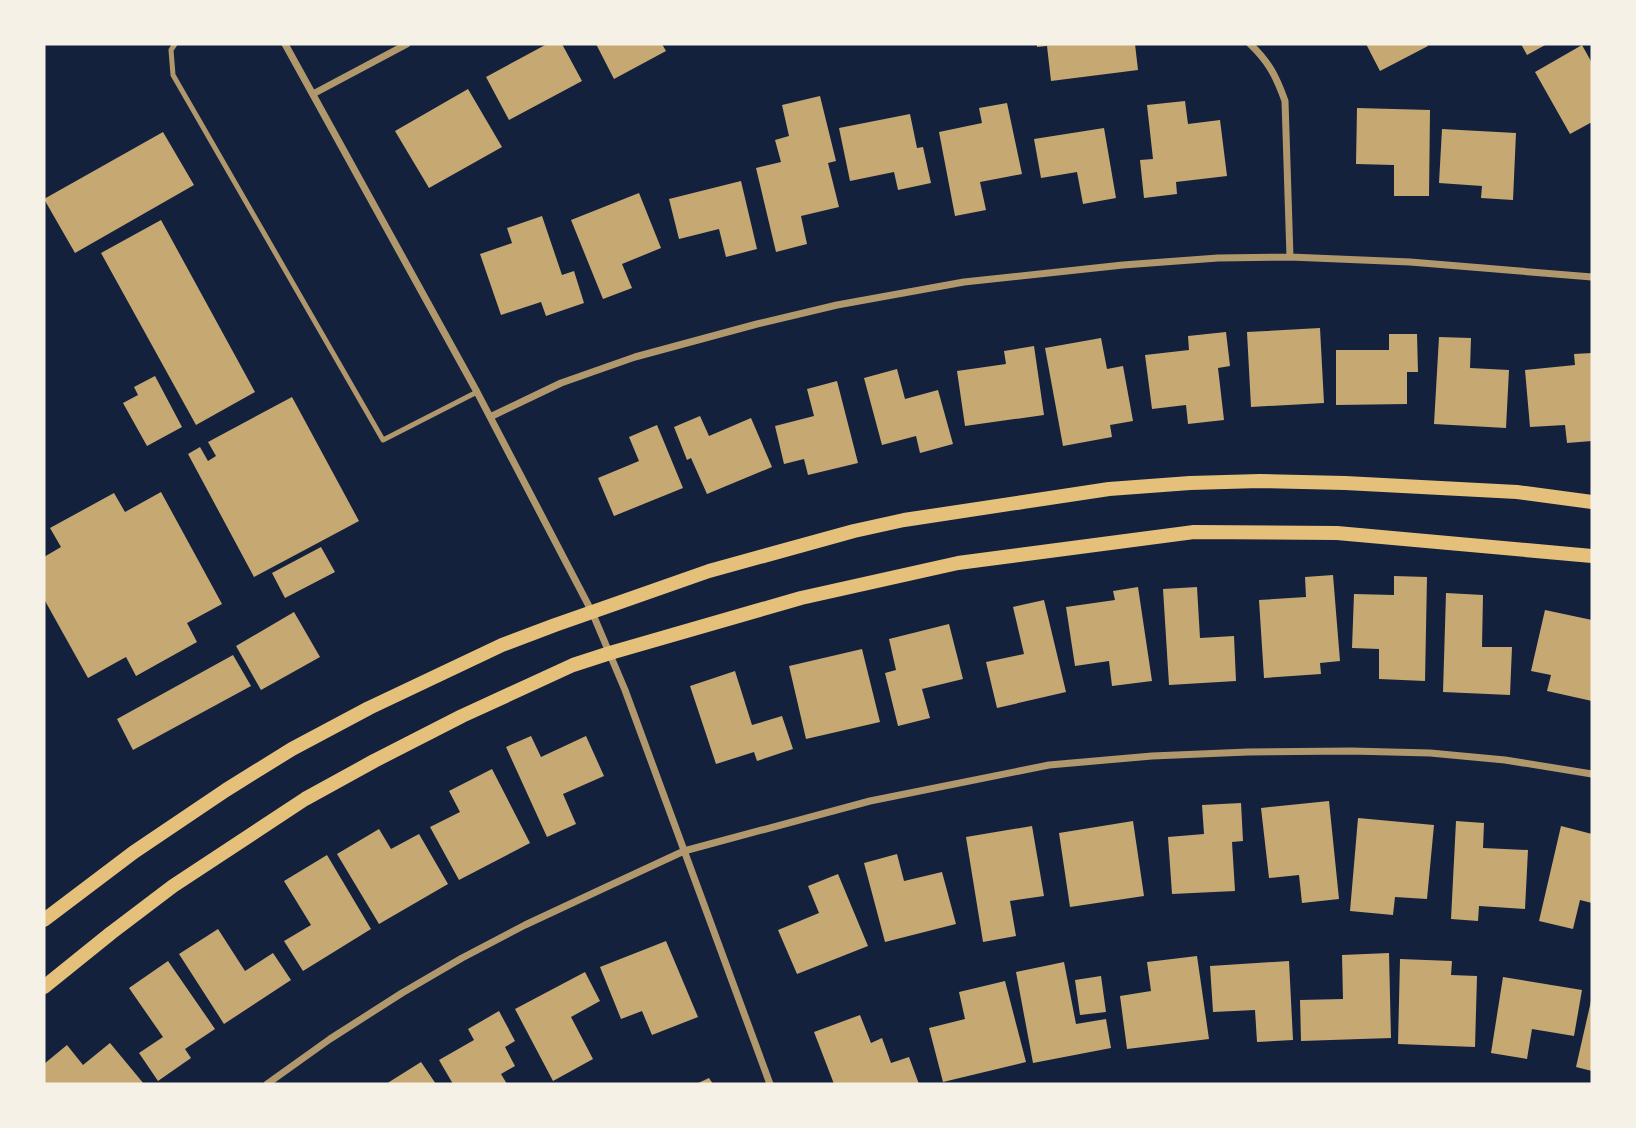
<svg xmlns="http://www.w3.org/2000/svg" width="1636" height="1128" viewBox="0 0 1636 1128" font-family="'Space Grotesk',sans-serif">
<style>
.building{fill:#c6a872}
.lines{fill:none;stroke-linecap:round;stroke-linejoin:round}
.service{stroke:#b1986c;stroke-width:5}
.minor{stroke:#b1986c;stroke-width:7}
.secondary{stroke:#e5c07b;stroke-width:14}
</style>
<rect width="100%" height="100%" fill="#14213d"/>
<path class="building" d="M547 44H562L582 81 509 120 486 77Z
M596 44H662L666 51 614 79Z
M1037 44H1135L1138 70 1051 81 1047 46 1037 47Z
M1366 44H1427L1428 46 1380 71Z
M1521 44H1547L1527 55Z
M1582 45 1592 63V122L1570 134 1535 72Z
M468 89 502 147 429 188 395 131Z
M820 96 836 161 828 163 839 207 801 216 807 244 776 252 756 168 781 162 775 140 789 136 782 105Z
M1185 101 1188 124 1220 120 1227 176 1176 182 1177 194 1144 198 1140 160 1153 159 1147 105Z
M1007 103 1022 174 980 182 986 210 955 216 939 132 982 123 979 108Z
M1357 108 1430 110 1429 196H1394V165L1356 164Z
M910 114 917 148 923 147 931 183 898 190 894 172 850 181 839 128Z
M1104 128 1116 198 1083 204 1077 172 1041 178 1034 139Z
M1442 129 1516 133 1513 200 1481 198 1482 186 1439 183Z
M163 132 194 185 75 253 44 199Z
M741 181 757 249 726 257 719 229 679 239 669 199Z
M639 193 661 248 622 264 632 288 603 299 571 220Z
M542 216 562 275 574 271 584 303 546 316 541 302 501 315 480 254 512 243 507 228Z
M161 220 255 392 196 425 101 253Z
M1320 328 1324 403 1251 407 1247 332Z
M1226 332 1230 366 1218 368 1224 420 1188 424 1186 405 1152 409 1145 355 1189 350 1188 336Z
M1389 334H1417L1418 372H1407V404L1336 405V350H1389Z
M1439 337 1471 338 1470 368 1509 370 1506 428 1434 424Z
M1101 338 1107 369 1123 366 1133 421 1110 425 1112 437 1063 446 1045 348Z
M1034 346 1044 415 965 426 957 371 1006 364 1004 351Z
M1592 353V441L1567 443 1565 425 1530 427 1525 370 1575 365 1574 354Z
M897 369 905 399 938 390 953 444 920 453 916 436 882 445 864 378Z
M155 376 182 427 147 446 123 403 138 395 134 387Z
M837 381 858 463 808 475 804 459 784 464 775 426 814 416 807 389Z
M292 397 359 521 254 577 188 454 200 447 208 461 216 456 208 442Z
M700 416 709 436 751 418 772 467 707 494 691 458 687 460 674 427Z
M657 425 683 488 614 516 598 478 639 461 629 437Z
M161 492 222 604 187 623 197 642 136 676 126 657 88 678 44 599V557L61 547 50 528 114 493 125 512Z
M321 547 335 572 285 598 272 573Z
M1333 575 1340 661 1320 663 1321 674 1264 678 1259 600 1306 597 1305 577Z
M1394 576 1427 577 1425 681 1379 679V649L1352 648 1354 594 1394 595Z
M1138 587 1152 681 1112 686 1109 661 1075 666 1066 607 1115 600 1113 591Z
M1197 587 1200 638 1234 636 1236 681 1169 685 1163 589Z
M1446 593 1483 595 1482 647H1512L1510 695 1443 692Z
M1044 600 1066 692 997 708 986 662 1024 654 1013 607Z
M1545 610 1592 620V701L1547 691 1551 675 1531 671Z
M294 612 320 657 261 690 236 646Z
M949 624 963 679 922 689 930 718 898 726 885 673 896 670 889 639Z
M862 649 880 722 806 739 789 666Z
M233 655 251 686 133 750 117 719Z
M735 671 752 725 782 716 793 749 757 761 754 752 716 764 690 686Z
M531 736 541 757 586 736 604 776 563 794 576 824 547 837 506 747Z
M492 769 530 843 459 880 430 827 460 812 449 791Z
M1329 801 1339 899 1302 903 1299 875 1269 878 1261 808Z
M1241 803 1243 841 1232 842 1235 891 1172 894 1168 837 1204 834 1202 805Z
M1358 818 1434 825 1427 899 1395 897 1393 915 1350 911Z
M1133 821 1144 896 1070 907 1059 833Z
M1456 821 1484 823 1483 848 1528 850 1525 909 1479 906 1478 921 1451 919Z
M1032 826 1044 896 1010 901 1016 936 983 942 966 837Z
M1561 826 1592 834V903L1580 900 1573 929 1539 921Z
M379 829 391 849 419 834 448 884 379 924 337 854Z
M897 854 904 881 942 872 956 924 885 942 864 863Z
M327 855 371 929 303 971 284 941 311 925 284 881Z
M838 874 868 946 797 974 778 930 819 913 808 886Z
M218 929 245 971 273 953 291 980 224 1024 179 954Z
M666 941 698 1017 652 1035 642 1011 621 1019 600 967Z
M1389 953 1391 1038 1301 1041 1300 1000 1343 999 1342 955Z
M1197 956 1209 1039 1127 1049 1120 996 1151 991 1147 962Z
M1400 959 1452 961 1451 975 1477 976 1475 1047 1398 1044Z
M168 961 215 1029 185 1049 191 1058 158 1081 139 1053 163 1037 129 988Z
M1289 961 1293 1040 1257 1042 1255 1010 1213 1012 1210 966Z
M1064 962 1076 1024 1106 1019 1111 1048 1033 1063 1016 972Z
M585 972 600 1001 571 1017 593 1059 553 1081 515 1009Z
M1101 976 1106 1012 1080 1015 1075 980Z
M1503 977 1582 990 1574 1036 1532 1029 1527 1059 1491 1053Z
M1005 981 1026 1062 943 1082 929 1028 965 1019 959 992Z
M1591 1001H1592V1071L1576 1067Z
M499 1011 515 1041 505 1047 515 1066 501 1074 507 1084H453L439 1060 474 1040 468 1029Z
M860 1015 871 1043 882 1038 891 1063 909 1057 919 1084H834L814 1032Z
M110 1043 144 1084H44V1064L67 1045 83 1065Z
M421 1062 436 1084H386Z
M709 1078 713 1084H696Z"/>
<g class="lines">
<path class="service" d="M175 44 171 50 173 75 383 440 477 392"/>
<path class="minor" d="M285 44 477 392 592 612 625 690 770 1084
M1250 44C1269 62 1276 76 1285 101L1290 257
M313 94 407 44
M490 417 561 383 635 357 757 324 837 305 964 282 1123 265 1218 258 1290 257 1410 262 1592 277
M267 1084 330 1039 402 993 462 958 525 925 600 890 684 851 870 801 1049 765 1152 756 1248 752 1351 751 1430 753 1505 760 1592 774"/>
<path class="secondary" d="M44 920 134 852 226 790 292 749 369 708 502 645 555 625 709 571 854 531 904 520 1109 489 1190 483 1260 481 1345 483 1517 492 1592 502
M44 987 111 933 173 886 305 799 374 761 462 716 573 665 610 653 801 598 958 563 1194 532 1337 533 1592 556"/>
</g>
<rect width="1636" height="1128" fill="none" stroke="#f6f1e7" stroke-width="91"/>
</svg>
